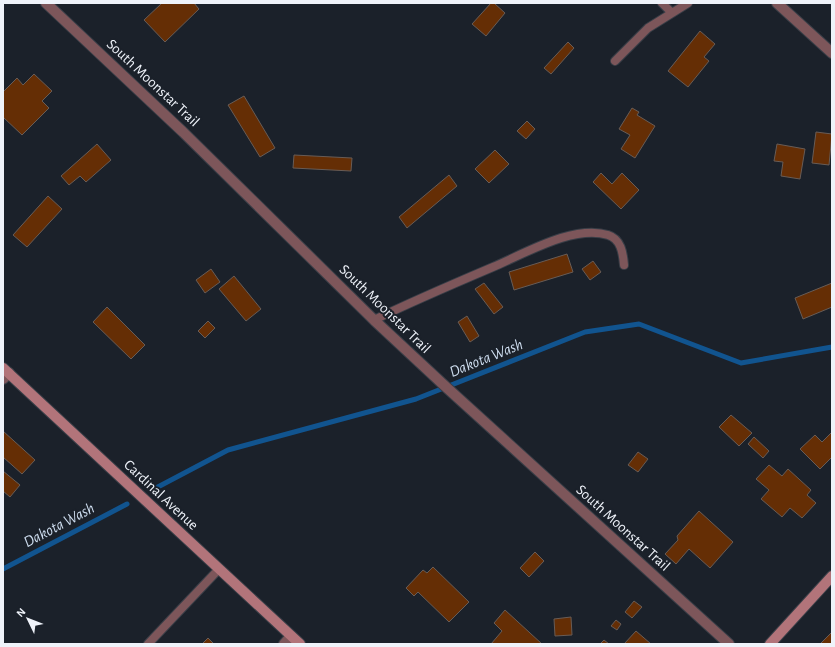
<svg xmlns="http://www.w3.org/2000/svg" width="835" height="647" viewBox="0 0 835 647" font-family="'Alegreya Sans',sans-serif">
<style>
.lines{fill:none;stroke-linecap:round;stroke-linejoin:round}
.stream{stroke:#11548f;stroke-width:5}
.building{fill:#652e05;stroke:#685c56}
.lane-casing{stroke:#393e47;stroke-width:10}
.street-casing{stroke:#393e47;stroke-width:12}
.secondary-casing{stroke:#393e47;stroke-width:12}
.lane{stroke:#7d565a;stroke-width:8}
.street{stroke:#7d565a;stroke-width:10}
.secondary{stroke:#b2747a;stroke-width:10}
.labels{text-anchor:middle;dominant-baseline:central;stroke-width:4;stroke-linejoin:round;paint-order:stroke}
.street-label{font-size:15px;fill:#eff3fa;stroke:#1b212a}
.water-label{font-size:16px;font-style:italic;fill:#ceddef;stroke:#1b212a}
</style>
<rect width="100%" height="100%" fill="#1b212a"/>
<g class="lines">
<path class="stream" d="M154 489 228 450 416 399 585 332 639 324 741 363 832 347
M3 569 127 504"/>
</g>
<path class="building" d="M162 3H194L199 9 165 42 144 20Z
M491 3H494L505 13 486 36 472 24Z
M700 31 715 44 704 57 709 61 688 87 668 71Z
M568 42 574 48 551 74 544 68Z
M34 74 52 91 42 101 49 108 22 135 3 117V92L17 78 23 85Z
M244 96 275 148 260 157 228 105Z
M632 108 639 112 637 115 655 126 635 158 621 149 630 135 619 129Z
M527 121 535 129 526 139 517 131Z
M816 132 832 134 829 165 812 163Z
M97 144 111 160 86 182 80 176 69 185 61 176Z
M777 144 805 149 800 179 781 176 783 162 774 161Z
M495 150 509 164 489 183 475 169Z
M294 155 352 158 351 171 293 168Z
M601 173 612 184 622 173 639 190 621 209 593 182Z
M449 175 457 186 407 228 399 217Z
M48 196 62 209 27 247 13 235Z
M567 254 573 272 514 290 509 272Z
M593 261 601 272 590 280 582 269Z
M211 269 220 282 205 293 196 280Z
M234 276 261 309 246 321 219 289Z
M484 283 503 307 494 314 475 289Z
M832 283V307L803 319 795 298Z
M107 307 145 345 131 359 93 322Z
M467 316 479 336 470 342 458 322Z
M208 321 215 328 205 338 198 331Z
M731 415 752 433 739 446 719 427Z
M3 431 35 460 22 474 3 457Z
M832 432V457L820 469 800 449 815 435 822 442Z
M754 437 769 451 763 458 748 444Z
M638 452 648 459 638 472 628 465Z
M769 465 782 476 788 469 811 490 807 495 816 503 802 518 790 508 782 517 761 499 769 490 756 479Z
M3 471 20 485 10 497 3 491Z
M699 511 733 542 710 568 689 549 676 564 665 554 678 540 677 536Z
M535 552 544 561 529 577 520 568Z
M433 567 469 602 449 622 418 592 414 596 406 588 423 570 427 573Z
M634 601 642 607 632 618 625 612Z
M505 610 542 644H491L502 631 494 623Z
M571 617 572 635 555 636 554 619Z
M616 620 621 624 617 630 611 626Z
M636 631 651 644H624Z
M832 632V644H820Z
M208 638 214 644H202Z
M604 640 609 644H600Z"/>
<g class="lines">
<defs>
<path id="lane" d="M662 3 672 13
M615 61 648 28 688 3
M374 320C413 301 453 284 493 267 524 254 574 224 608 235 621 239 623 253 624 265
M148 644 219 569"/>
<path id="street" d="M46 3 183 132 374 320 446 387 729 644
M777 3 832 53
M3 379 9 373
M284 644 291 636"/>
<path id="secondary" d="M3 368 300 644
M770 644 832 576"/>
</defs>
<use href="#lane" class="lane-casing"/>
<use href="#street" class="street-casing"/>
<use href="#secondary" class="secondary-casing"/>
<use href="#lane" class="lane"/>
<use href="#street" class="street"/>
<use href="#secondary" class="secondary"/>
</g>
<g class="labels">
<g class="street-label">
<text transform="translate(153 83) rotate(43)">South Moonstar Trail</text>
<text transform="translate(385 309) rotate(44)">South Moonstar Trail</text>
<text transform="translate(161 495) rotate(43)">Cardinal Avenue</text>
<text transform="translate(623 528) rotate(42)">South Moonstar Trail</text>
</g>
<g class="water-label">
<text transform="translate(486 358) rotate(-22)">Dakota Wash</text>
<text transform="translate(59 525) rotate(-28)">Dakota Wash</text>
</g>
</g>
<rect width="835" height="647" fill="none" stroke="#eff3fa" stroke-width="8"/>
<g transform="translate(28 619) rotate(313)" stroke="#1b212a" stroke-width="3" paint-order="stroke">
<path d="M0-3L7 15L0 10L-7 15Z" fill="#eff3fa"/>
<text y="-6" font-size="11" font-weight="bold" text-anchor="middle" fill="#eff3fa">N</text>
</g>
</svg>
